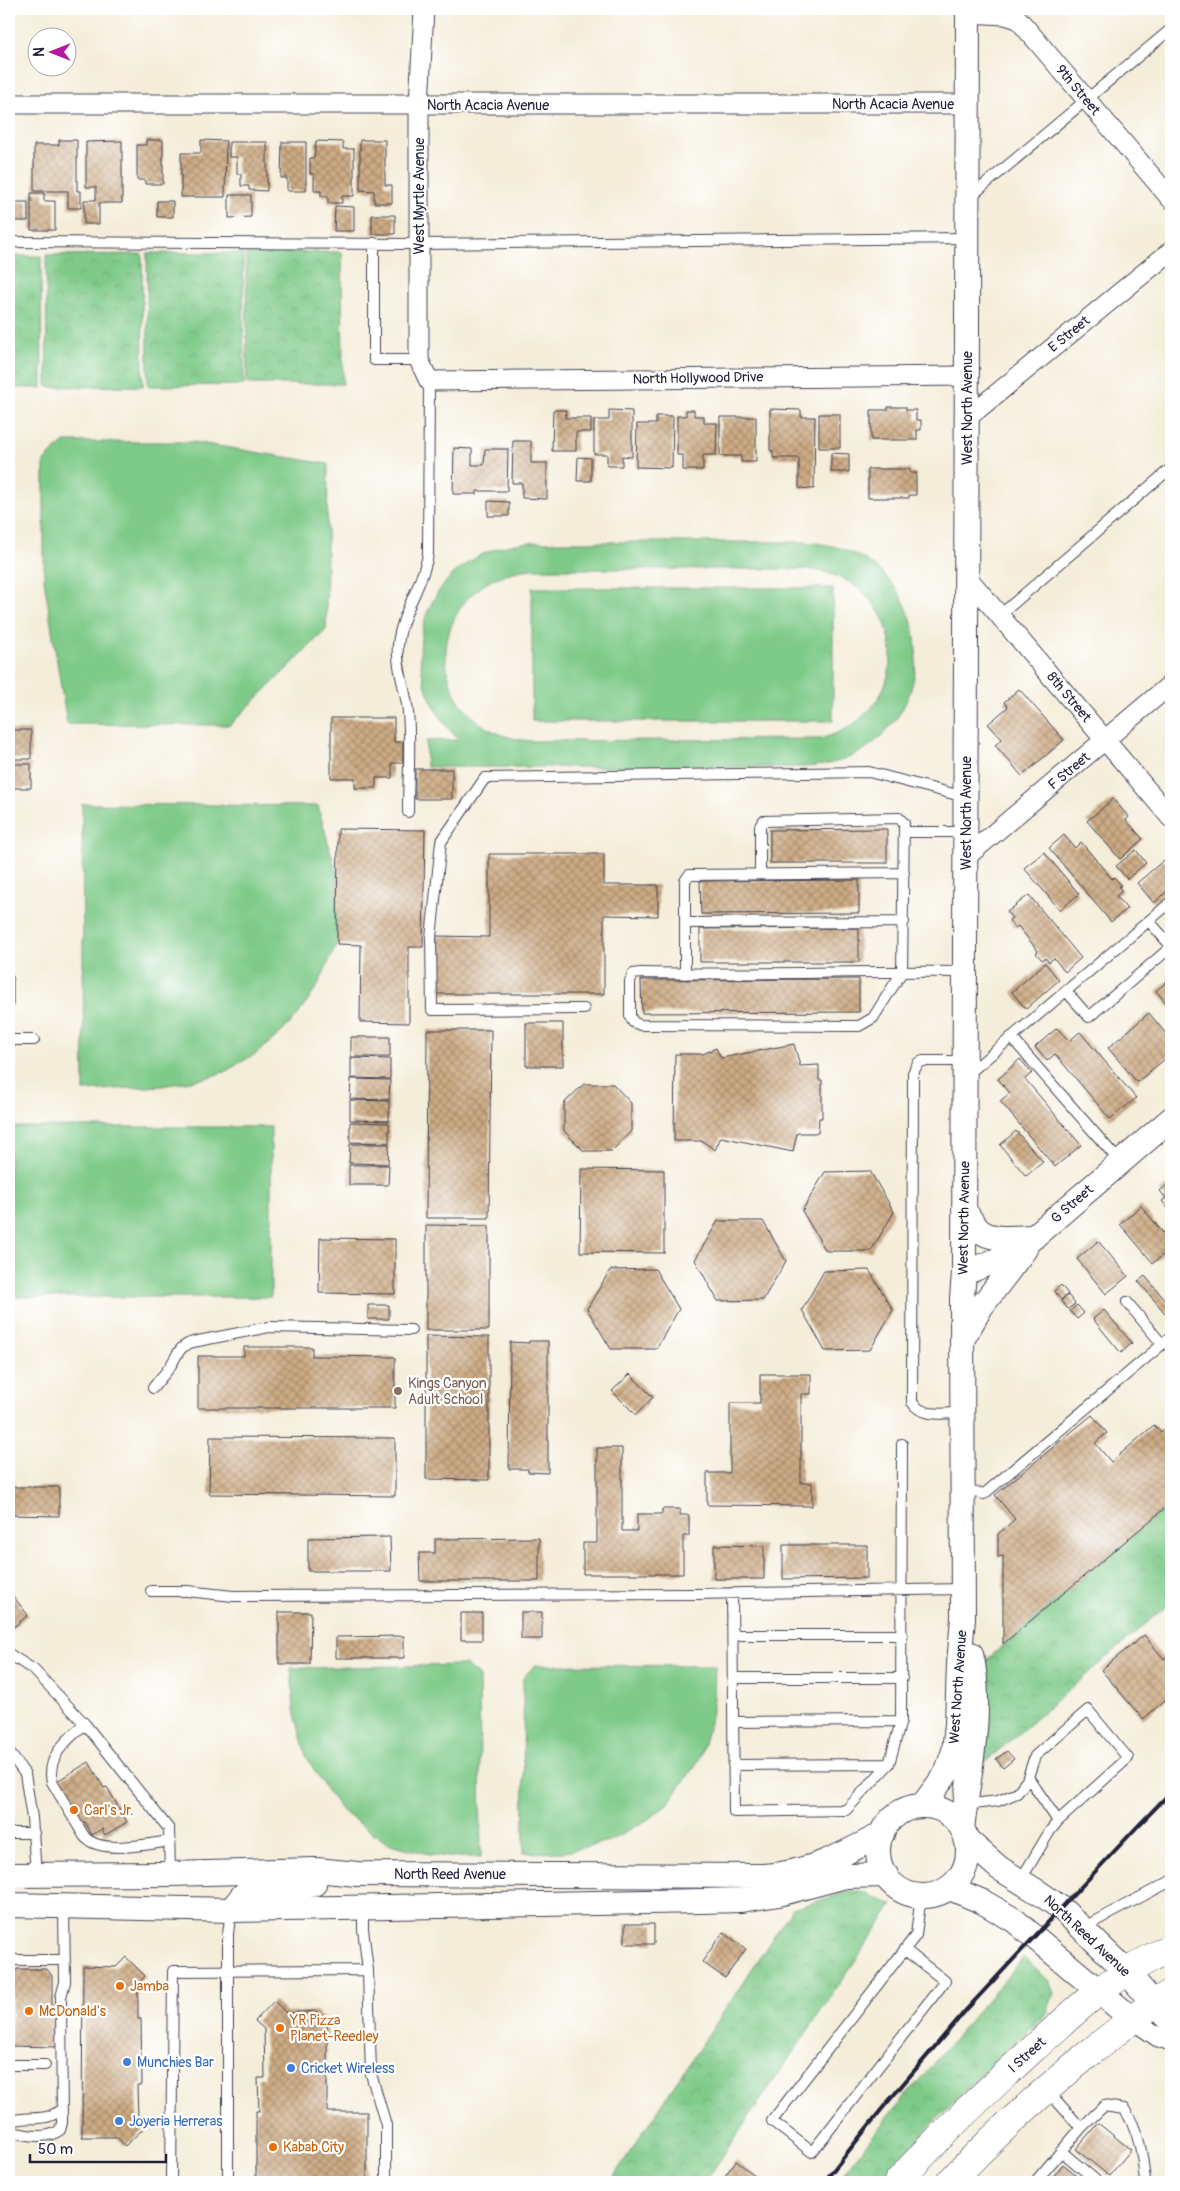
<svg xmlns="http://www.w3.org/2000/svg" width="1180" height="2191" viewBox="0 0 1180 2191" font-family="Pangolin,sans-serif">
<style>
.grass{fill:#7eca88;stroke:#507662;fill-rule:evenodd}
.park{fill:url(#park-crowns);stroke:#507662}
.building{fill:url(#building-cross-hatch)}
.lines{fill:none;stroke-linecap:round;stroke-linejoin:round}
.service-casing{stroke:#424053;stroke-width:12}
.minor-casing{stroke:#424053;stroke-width:21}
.tertiary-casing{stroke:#424053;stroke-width:26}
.primary-casing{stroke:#424053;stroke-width:29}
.service{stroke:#fff;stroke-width:10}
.minor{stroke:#fff;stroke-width:19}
.tertiary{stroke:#fff;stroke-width:24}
.primary{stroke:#fff;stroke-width:28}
.rail{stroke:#22223b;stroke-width:4}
.education-dot{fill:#8d6e63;stroke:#fff;stroke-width:2}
.food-dot{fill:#e8710a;stroke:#fff;stroke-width:2}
.shop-dot{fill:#3f7fe0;stroke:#fff;stroke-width:2}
.labels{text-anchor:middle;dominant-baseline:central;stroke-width:4.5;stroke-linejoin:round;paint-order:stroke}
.street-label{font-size:14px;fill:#22223b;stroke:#fff}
.education-label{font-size:14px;fill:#785e54;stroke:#fff;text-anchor:start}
.food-label{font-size:14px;fill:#c56008;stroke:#fff;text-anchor:start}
.shop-label{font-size:14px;fill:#366cbe;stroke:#fff;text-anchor:start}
</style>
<defs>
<pattern id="park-crowns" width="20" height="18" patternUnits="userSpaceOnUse" patternTransform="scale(1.25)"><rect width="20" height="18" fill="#7eca88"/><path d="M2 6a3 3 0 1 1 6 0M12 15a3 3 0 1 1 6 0" fill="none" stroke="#6dad76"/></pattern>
<pattern id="building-cross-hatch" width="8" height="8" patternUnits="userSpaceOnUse" patternTransform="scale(1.25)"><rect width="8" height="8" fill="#ceac85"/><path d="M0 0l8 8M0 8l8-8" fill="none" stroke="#a78c6e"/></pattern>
</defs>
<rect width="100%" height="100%" fill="#fff"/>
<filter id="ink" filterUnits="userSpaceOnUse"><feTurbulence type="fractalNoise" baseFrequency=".02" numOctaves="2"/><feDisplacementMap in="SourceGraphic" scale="10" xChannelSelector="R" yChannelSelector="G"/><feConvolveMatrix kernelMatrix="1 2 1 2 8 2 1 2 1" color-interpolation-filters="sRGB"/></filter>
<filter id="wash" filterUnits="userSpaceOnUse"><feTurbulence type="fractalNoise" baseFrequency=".0096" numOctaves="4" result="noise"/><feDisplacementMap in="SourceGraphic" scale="20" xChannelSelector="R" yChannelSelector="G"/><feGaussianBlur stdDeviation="1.12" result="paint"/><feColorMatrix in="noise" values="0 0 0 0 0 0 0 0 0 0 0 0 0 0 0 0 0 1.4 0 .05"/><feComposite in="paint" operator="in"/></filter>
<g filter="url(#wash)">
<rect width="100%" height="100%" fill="#f4edd9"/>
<path class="grass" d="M64 442H193L328 464 326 630 230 725 67 724 44 580V461Z
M531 542H806C825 544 843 547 860 557 918 588 933 667 896 719 883 737 864 753 843 760 831 764 818 766 805 767H426V741L459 740C384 664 423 550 531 542ZM532 569H806C911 579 922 712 820 739L531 741C418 732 417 579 532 569Z
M532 588H833V721H532Z
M82 804 318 806 337 875V944L317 987 297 1016 283 1031 257 1053 224 1072 206 1078 162 1086 84 1091Z
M9 1127H271V1297H9Z
M466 1665 479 1676 481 1857H448L424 1853 387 1843 342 1811 327 1791 306 1756 294 1710 291 1668Z
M535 1665 715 1666 714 1698 710 1723 699 1760 667 1805 647 1820 612 1840 566 1852 524 1853 523 1678Z"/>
<path class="park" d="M246 252H342L343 384H247Z
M147 253H243L244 385 148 386Z
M142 254 143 386 47 387 46 255Z
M9 256H41L42 388H9Z
M1171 1503V1602L984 1763V1662Z
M847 1892H862L893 1905 705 2182H610L792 1909Z
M1024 1957 1049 1981 1054 1993 1047 2013 965 2090 878 2182H837L886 2119Z"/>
<g id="blocks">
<path class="building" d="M9 140H13V177H9Z
M59 140H77V191H81V208H68V191H34V145H59Z
M146 140H163V184H145V180H137V145H146Z
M201 140 226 141 225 197H181V153H201Z
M360 140H385V185H392V203H374V191L360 190Z
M122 141V203H99V224H84V200H96V187H86V142Z
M316 141 343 142V149H354V196H342V203H328V196H321V191H314V174H310V158H314Z
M229 142H267V191L249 190V186H241V174H237V157H229Z
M282 142H306V191H287V178H281Z
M31 193H44V201H55V230H31Z
M229 195H251V217L229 218Z
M157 201H173V217H157Z
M9 202H28V221H9Z
M335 206 354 207V231H334Z
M372 215H395V234H372Z
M888 407H906V410H916V420H921V430H917V440H871V410H888Z
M770 409 801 410V417H815L814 489 799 488V458H773V451L770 450Z
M553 410H566L565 418H591V432H576V451H552Z
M609 410 632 411V457L622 456V466H607V454H594V420H609Z
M686 410H694V416H704V423H717L716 455H703V470H683V455H677V416H686Z
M819 414H840V448H819Z
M656 416H673L672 468 636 467 637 424H656Z
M720 417H756V462H741V456H720Z
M513 441H531V463H547V499L522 498V483H512Z
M454 448 472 449V465H484L485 449H508L507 491H477V494H453Z
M831 453 849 454V472H831Z
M578 457 591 458V481H577Z
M868 469H910V473H916V495H909V498H868Z
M488 501 509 502V516H488Z
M1019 689 1064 740 1022 776 995 745 1002 739 988 724 1008 707 1004 702Z
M331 718H394V742H403V763H392V778H376V788H355V778H331Z
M9 730H31V759H9Z
M9 764H31V788H9Z
M415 769H452V799H415Z
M1113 799 1129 817 1126 820 1143 839 1120 859 1087 821Z
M338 829 425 830 423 947H409V1023L360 1022 361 945 337 944Z
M887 829V863H770V830Z
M1064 835 1075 848 1081 842 1112 879 1114 877 1121 885 1119 887 1122 891 1116 896 1127 909 1111 922 1049 848Z
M1136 850 1146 863 1127 879 1116 866Z
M1044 852 1079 894 1060 910 1024 868Z
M489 854H604V885H658V916L604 915V994H435V936L489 937Z
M1164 860 1171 869V888L1154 903 1137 883Z
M859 880V913L701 914 700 881Z
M1029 895 1081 958 1065 972 1054 958 1049 962 1045 958 1042 960 1036 953 1038 951 1018 926 1015 928 1009 920 1012 918 1007 912Z
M859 928V962H700V929Z
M1045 963 1059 980 1026 1009 1012 992Z
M9 976H13V1006H9Z
M1171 978V1009L1156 991Z
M859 979V1012L642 1013 641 980Z
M1149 1013 1171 1040V1054L1137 1082 1108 1048Z
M526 1023H563V1066H526Z
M1057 1028 1069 1041 1080 1032 1136 1098 1110 1119 1055 1054 1047 1061 1035 1047Z
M427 1030H491L489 1218H426Z
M351 1037H390V1057H351Z
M794 1044 800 1066 819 1065V1080H822V1118H819L818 1133H797L793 1152 721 1137 715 1150 702 1141H674L675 1054H703L716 1048 721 1058Z
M351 1058 390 1059V1079L351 1078Z
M1020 1059 1032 1073 1025 1079 1081 1145 1055 1167 1000 1101 1010 1093 998 1079Z
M351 1079 390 1080 389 1100 350 1099Z
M584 1084H613L631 1103V1131L612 1151H584L564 1131V1103Z
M350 1100 389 1101V1121L350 1120Z
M350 1122 389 1123V1143L350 1142Z
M1016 1131 1043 1162 1026 1176 1000 1145Z
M350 1144H389L388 1164 349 1163Z
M349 1165H389L388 1185H349Z
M581 1169 664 1170V1253L580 1252Z
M870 1171 894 1212 871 1251H826L802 1211 825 1172Z
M1171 1181V1212L1162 1201 1166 1198 1160 1191Z
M1141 1206 1163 1233 1171 1226V1248L1153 1263 1120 1224Z
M718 1221H763L786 1261 763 1300 718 1301 695 1260Z
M426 1225 489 1226V1330H426Z
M320 1238 395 1239V1294L319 1293Z
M1098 1241 1128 1276 1106 1294 1077 1259Z
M655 1269 679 1309 656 1349H611L587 1309 610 1270Z
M869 1270 893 1310 870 1350 825 1351 802 1310 824 1271Z
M1145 1276 1171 1307 1165 1313 1138 1281Z
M1061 1285 1068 1294 1061 1300 1054 1291Z
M1068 1295 1075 1304 1068 1309 1061 1301Z
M368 1305H389V1319H368Z
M1077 1305 1084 1313 1077 1319 1070 1311Z
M1104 1310 1132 1343 1121 1353 1093 1319Z
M426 1336 489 1337V1480L426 1479Z
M529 1341H548V1473L528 1472V1469H509L510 1342 529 1343Z
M244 1347H312V1356L395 1357V1408H198V1356H244Z
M630 1374 653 1397 636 1415 612 1391Z
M760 1374H811V1394H801V1483H812V1506L707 1505V1473H730V1403H760Z
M1092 1415 1107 1433 1095 1443 1111 1462 1154 1425 1161 1433 1171 1424V1503L1003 1644V1556L998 1557V1534L1015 1519 995 1495Z
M210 1437 395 1438V1496L209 1494Z
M597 1448H622V1531H637V1514H662V1509H680V1515H689V1536H683V1574H583V1543H597Z
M9 1487H59V1516L9 1515Z
M390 1537 391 1571H308V1538Z
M539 1538V1581H420L419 1553H435V1539Z
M714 1545 764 1546V1579H714Z
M783 1545H867V1578L783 1579Z
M9 1591 28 1615 9 1631Z
M279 1612H311L310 1664H279Z
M521 1612H542V1639H521Z
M461 1613H482V1640H461Z
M1144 1635 1164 1659 1171 1653V1695L1143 1719 1101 1670Z
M404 1636V1658H336V1637Z
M1007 1751 1014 1759 1003 1768 996 1759Z
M89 1762 104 1788 107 1787 127 1822 105 1835 102 1829 92 1835 85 1822 81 1824 57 1781Z
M625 1924H654V1944H625Z
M723 1932 746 1949 725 1978 702 1962Z
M126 1957 145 1976 138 1984V2019H141L142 2085H137L138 2120 145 2127 125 2146 117 2137H82L83 1966 116 1967Z
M17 1969H47L52 1976V2013H57V2047L11 2046 12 1975Z
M274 2001 286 2013 316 2011 327 2022V2112H367V2182H256V2111H259L258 2078H265L264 2029 255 2021Z
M1098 2123 1131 2150 1109 2176 1076 2149Z
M736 2161 764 2182H720Z
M1063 2164 1085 2182H1049Z"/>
</g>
</g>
<g filter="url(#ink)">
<use href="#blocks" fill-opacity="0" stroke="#424053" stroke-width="1"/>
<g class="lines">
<defs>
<path id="service" d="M970 197 1171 29
M9 242 419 244 967 238
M374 243V360H419
M1000 615 1171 468
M408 812C408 779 411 745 408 712 406 689 396 668 398 645 401 612 423 586 428 554L429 381
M905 832H966
M760 874V826L763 821 899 818 904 823 902 972 873 1018 859 1026 640 1025 633 1022 630 1016V981L633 974 640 973C748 975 857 971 965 972
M1149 921 1171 946
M685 923 904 922
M685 974V881L689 875 904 873
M1066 991 1089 1017 1171 947
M584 1009 432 1010 431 938 441 842 485 778 869 772 965 797
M1011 1037 1120 1162
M9 1040H34
M967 1075 1171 902
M1127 1302 1162 1344
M153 1388C158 1381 164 1375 169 1368 177 1357 178 1346 193 1342L269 1327 411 1330
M962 1413C945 1413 922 1418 912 1402L913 1073 918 1063 923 1061H965
M962 1489 984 1494 1171 1337
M151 1591H187L233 1596 697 1594 962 1589
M732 1593 734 1812 846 1810 889 1764 901 1721 902 1444
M733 1635H902
M9 1654 34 1670 85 1724 169 1829 170 1874
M733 1678H902
M733 1722 901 1721
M85 1724C68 1739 46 1756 52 1782L84 1836C99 1855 148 1844 170 1841
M9 1752 25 1774 32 1818 36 1874
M733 1765 889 1764
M1028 1777 1058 1821
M965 1805 998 1801 1017 1793 1027 1780 1035 1756 1088 1710 1128 1758 1058 1821 1050 1831 1020 1881
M9 1833H34
M363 1908V1929L368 1970 371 2074 386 2125V2182
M1082 1928 1171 1881
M905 1950 945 1981 812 2152 772 2121 916 1935 921 1895
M9 1960H65
M9 2065H45
M9 2122C27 2114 46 2124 61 2109
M1081 2128 1104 2106 1124 2109C1139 2129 1143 2157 1145 2182
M9 2131C23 2135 47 2140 60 2130L62 2123 61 1997 65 1982 64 1905
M1061 2151 1098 2182
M171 2182 173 1971 368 1970
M228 2182V1934L231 1910
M1035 2182 1081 2128 1046 2089"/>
<path id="minor" d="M424 9 419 105V360L429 381 967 376
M968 13 1005 15 1018 19 1171 199
M9 104H967
M967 418 1171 251
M966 576 1171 818
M966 857 1171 684
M1153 2003 1171 2025
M1132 2019 1158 2037 1171 2041"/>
<path id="tertiary" d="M964 1210C969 1216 973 1225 979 1230 992 1242 1018 1237 1034 1237
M964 1273 1015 1253 1171 1119
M962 1340 981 1307 1025 1249
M922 1806 946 1774 954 1751 957 1724 959 1664 963 1618 962 1298 964 1273 968 9
M878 1851a45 45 0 1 1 90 0a45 45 0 1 1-90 0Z
M962 1829C969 1772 984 1710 971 1654
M966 1839 999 1868 1041 1894 1062 1909 1127 1972 1153 2003
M9 1875 170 1874 316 1870 357 1874 763 1876C810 1873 842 1855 882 1834
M950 1888 983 1902 1014 1920 1132 2019
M9 1905 231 1910 701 1901 741 1900 779 1894 846 1876 886 1875
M231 1910 243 1895 254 1890 314 1884"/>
<path id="primary" d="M898 2182C940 2134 987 2091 1034 2048 1055 2030 1075 2010 1097 1993 1119 1975 1146 1960 1171 1947
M950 2182C994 2135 1042 2092 1092 2051 1118 2031 1143 2009 1171 1993"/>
</defs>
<use href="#service" class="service-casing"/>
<use href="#minor" class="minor-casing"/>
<use href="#tertiary" class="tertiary-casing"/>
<use href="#primary" class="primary-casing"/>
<use href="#service" class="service"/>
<use href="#minor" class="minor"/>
<use href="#tertiary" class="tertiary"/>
<use href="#primary" class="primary"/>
<path class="rail" d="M824 2182 881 2110 966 2010 1136 1828 1171 1792"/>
</g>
</g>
<circle class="education-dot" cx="398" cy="1391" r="5"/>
<g class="food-dot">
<circle cx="74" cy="1810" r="5"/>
<circle cx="120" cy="1986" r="5"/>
<circle cx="29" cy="2011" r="5"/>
<circle cx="280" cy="2028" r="5"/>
<circle cx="273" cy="2147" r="5"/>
</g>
<g class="shop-dot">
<circle cx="127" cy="2062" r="5"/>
<circle cx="291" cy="2068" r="5"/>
<circle cx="119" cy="2121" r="5"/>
</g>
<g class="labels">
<g class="street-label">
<text transform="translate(1078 90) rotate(50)">9th Street</text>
<text x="893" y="104">North Acacia Avenue</text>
<text x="488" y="105">North Acacia Avenue</text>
<text transform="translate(419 196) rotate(-90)">West Myrtle Avenue</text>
<text transform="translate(1069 334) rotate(-39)">E Street</text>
<text transform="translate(698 378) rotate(-1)">North Hollywood Drive</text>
<text transform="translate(967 408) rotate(-90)">West North Avenue</text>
<text transform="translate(1069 697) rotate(50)">8th Street</text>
<text transform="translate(1069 771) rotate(-40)">F Street</text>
<text transform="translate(966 813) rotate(-90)">West North Avenue</text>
<text transform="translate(1072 1204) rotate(-41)">G Street</text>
<text transform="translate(964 1218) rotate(-89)">West North Avenue</text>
<text transform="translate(958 1687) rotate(-86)">West North Avenue</text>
<text x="450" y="1874">North Reed Avenue</text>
<text transform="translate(1087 1936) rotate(43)">North Reed Avenue</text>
<text transform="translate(1027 2055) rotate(-42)">I Street</text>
</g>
<g class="education-label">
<text x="408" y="1383">Kings Canyon<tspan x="408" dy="16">Adult School</tspan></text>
</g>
<g class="food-label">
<text x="84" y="1810">Carl's Jr.</text>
<text x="130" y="1986">Jamba</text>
<text x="39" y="2011">McDonald's</text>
<text x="290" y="2020">YR Pizza<tspan x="290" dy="16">Planet-Reedley</tspan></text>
<text x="283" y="2147">Kabab City</text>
</g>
<g class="shop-label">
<text x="137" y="2062">Munchies Bar</text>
<text x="301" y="2068">Cricket Wireless</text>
<text x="129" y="2121">Joyeria Herreras</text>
</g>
</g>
<rect width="1180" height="2191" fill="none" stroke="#fff" stroke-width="30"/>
<g transform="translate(52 52) rotate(270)"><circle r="24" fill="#ffffff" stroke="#a7a7b1"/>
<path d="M0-4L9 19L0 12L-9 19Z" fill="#b5179e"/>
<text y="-8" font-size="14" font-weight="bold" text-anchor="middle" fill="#22223b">N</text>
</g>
<path d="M30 2154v8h136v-8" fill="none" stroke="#22223b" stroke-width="2.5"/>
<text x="38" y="2154" font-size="15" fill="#22223b" stroke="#ffffff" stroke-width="4" paint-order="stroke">50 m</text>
</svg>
